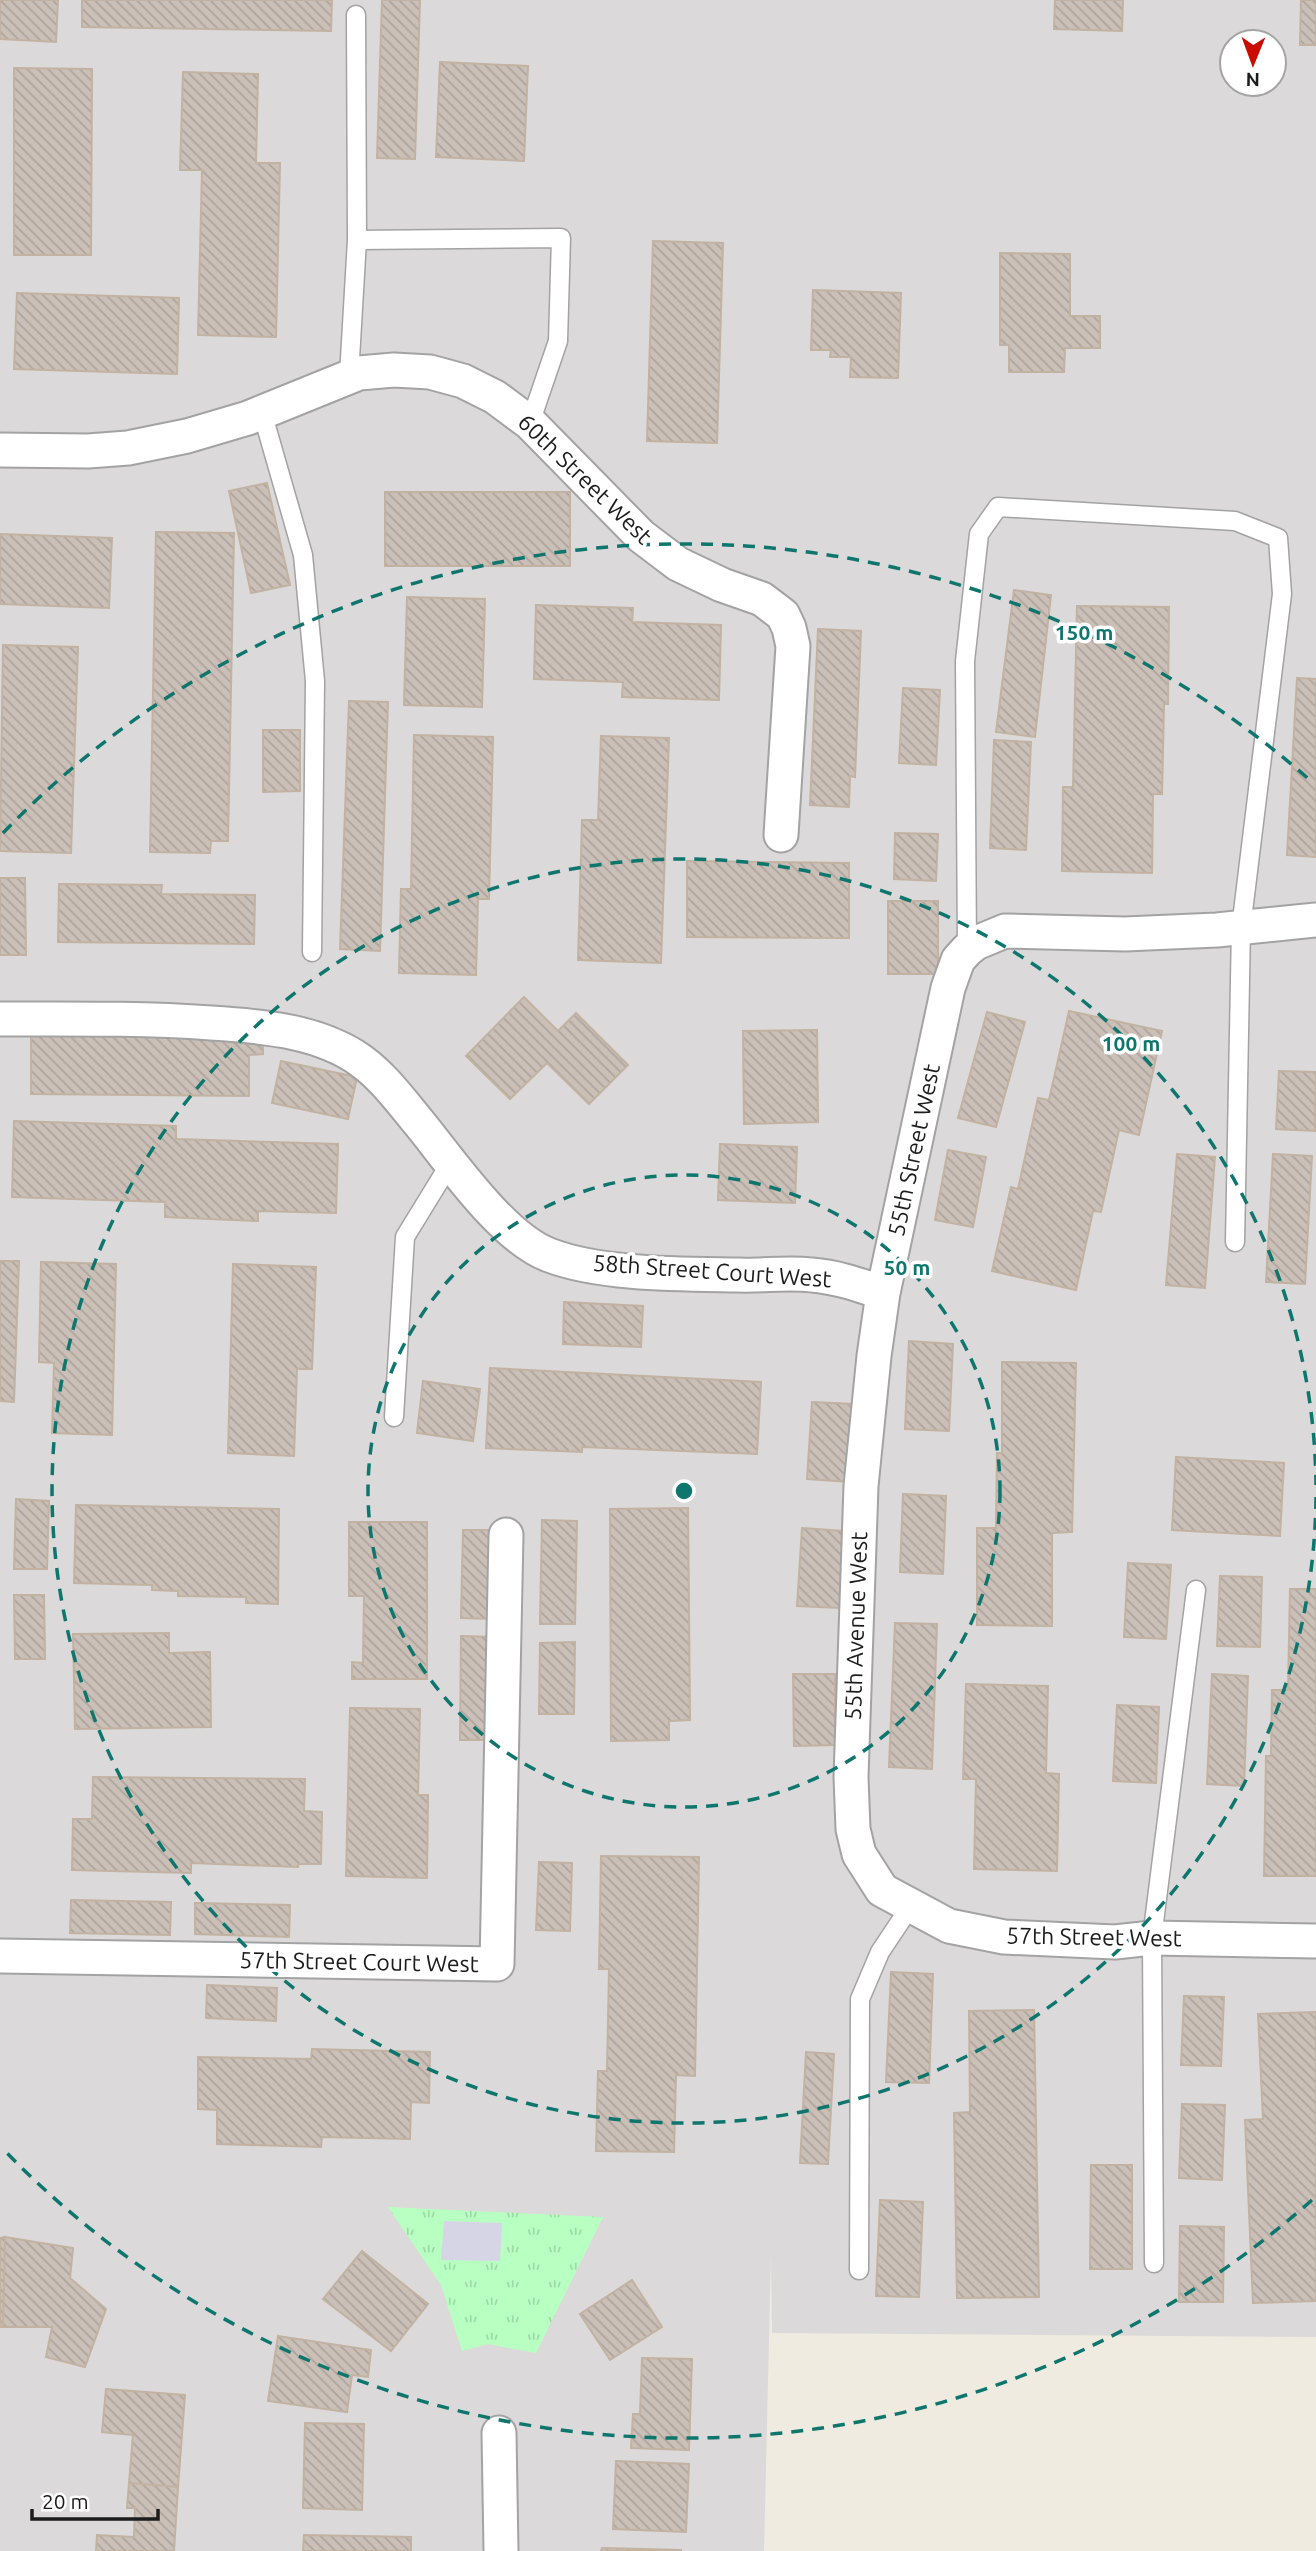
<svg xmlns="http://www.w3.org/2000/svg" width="1316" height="2551" viewBox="0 0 1316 2551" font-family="Ubuntu,sans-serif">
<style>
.residential{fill:#dbd9d9;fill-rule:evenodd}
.park{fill:url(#park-tufts)}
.plaza{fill:#d6d5e5}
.building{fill:url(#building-back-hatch);stroke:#c2b2a2;stroke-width:2}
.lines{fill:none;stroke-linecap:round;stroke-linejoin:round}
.lane-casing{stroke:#a3a3a3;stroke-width:21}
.street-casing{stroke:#a3a3a3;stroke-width:37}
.lane{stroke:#fff;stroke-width:18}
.street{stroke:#fff;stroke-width:33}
.ring{fill:none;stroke:#0f766e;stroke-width:3.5;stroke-dasharray:12 9}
.labels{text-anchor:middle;stroke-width:7;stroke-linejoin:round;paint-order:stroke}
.street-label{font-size:23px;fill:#1c1c1c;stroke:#fff}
.centre{fill:#0f766e;stroke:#fff;stroke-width:3.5}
.ring-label{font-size:21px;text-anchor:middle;font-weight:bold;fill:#0f766e;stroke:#fff;stroke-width:7;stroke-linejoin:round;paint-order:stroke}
</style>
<defs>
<pattern id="park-tufts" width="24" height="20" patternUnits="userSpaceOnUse" patternTransform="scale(1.75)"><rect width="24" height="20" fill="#b8ffc2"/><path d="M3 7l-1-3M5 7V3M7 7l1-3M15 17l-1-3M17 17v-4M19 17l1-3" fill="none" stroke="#9edaa6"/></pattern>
<pattern id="building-back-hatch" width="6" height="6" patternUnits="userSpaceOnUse" patternTransform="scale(1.75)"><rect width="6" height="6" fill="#cbc0b7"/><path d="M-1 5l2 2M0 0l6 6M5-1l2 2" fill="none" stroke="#aea49d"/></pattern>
</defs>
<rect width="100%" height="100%" fill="#efebe1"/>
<!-- residential -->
<path class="residential" d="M 0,0 L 1316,0 L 1316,2337 L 772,2333 L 771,2255 L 764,2551 L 0,2551 ZM 1232,42 L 1274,42 L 1274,84 L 1232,84 Z"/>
<!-- park -->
<path class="park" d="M 388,2207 L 603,2217 L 536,2353 L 488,2344 L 462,2351 L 441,2285 Z"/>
<!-- plaza -->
<path class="plaza" d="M 444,2221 L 502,2223 L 500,2261 L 441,2260 Z"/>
<!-- building -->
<path class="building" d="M 0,0 L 58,0 L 56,42 L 0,39 Z
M 82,0 L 332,0 L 331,31 L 82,27 Z
M 382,0 L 420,0 L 415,159 L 377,158 Z
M 1055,0 L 1123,0 L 1122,31 L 1054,29 Z
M 1301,0 L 1316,0 L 1316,45 L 1300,45 Z
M 440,62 L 528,66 L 524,161 L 436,157 Z
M 14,68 L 92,69 L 91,255 L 14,255 Z
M 183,72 L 258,74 L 256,163 L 280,163 L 276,337 L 198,335 L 202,170 L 180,170 Z
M 653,241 L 723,243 L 717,443 L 647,441 Z
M 1000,253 L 1070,254 L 1070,316 L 1100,316 L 1100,348 L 1065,348 L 1064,372 L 1009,372 L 1009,345 L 1000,345 Z
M 813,290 L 901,293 L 898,378 L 850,377 L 851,357 L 830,357 L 831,350 L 811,350 Z
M 17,293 L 179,298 L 177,374 L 14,369 Z
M 267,483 L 290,585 L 251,593 L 229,491 Z
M 385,492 L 570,492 L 570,566 L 385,566 Z
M 156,532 L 234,533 L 228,841 L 211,841 L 210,853 L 150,852 Z
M 0,534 L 112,538 L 109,608 L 0,604 Z
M 1014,590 L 1051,595 L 1035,737 L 996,732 Z
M 407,597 L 485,599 L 482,707 L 404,705 Z
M 536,605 L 633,608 L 632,622 L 721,625 L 719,700 L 622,697 L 623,682 L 534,679 Z
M 1077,606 L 1169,607 L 1168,704 L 1164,704 L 1162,794 L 1153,794 L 1152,873 L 1062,871 L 1063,787 L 1073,787 Z
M 818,629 L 861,631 L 855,777 L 850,776 L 849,807 L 810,805 Z
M 3,645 L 78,647 L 71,853 L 0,851 Z
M 1297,678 L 1316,679 L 1316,857 L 1287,855 Z
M 903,688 L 940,690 L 936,765 L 899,763 Z
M 349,701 L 388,702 L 380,951 L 340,949 Z
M 263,730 L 300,730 L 300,791 L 263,792 Z
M 414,735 L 493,737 L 489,899 L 478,899 L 476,975 L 399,973 L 401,889 L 411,889 Z
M 601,736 L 669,738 L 661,963 L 578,960 L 582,820 L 598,820 Z
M 994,740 L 1031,742 L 1026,850 L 990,848 Z
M 895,833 L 938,834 L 936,881 L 894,879 Z
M 687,861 L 849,863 L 849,938 L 687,937 Z
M 0,878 L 25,878 L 26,955 L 0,955 Z
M 59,884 L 162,885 L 161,894 L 255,895 L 254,944 L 58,942 Z
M 888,901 L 938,901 L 938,974 L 888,974 Z
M 524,997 L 558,1031 L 576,1013 L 628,1065 L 589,1104 L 547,1063 L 510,1099 L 466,1056 Z
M 1069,1011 L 1162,1031 L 1139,1135 L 1119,1130 L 1101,1212 L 1093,1211 L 1076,1290 L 992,1271 L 1011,1187 L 1018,1189 L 1038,1098 L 1049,1100 Z
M 987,1012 L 1025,1022 L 996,1127 L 958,1118 Z
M 817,1030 L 818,1122 L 744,1124 L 743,1031 Z
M 31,1032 L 263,1032 L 263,1054 L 249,1055 L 249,1096 L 31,1094 Z
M 281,1061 L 357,1077 L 348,1119 L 272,1103 Z
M 1279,1071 L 1316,1072 L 1315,1131 L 1276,1129 Z
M 14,1121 L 176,1126 L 176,1139 L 338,1144 L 336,1213 L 258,1211 L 258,1221 L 165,1217 L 165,1202 L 12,1197 Z
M 720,1144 L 797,1147 L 795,1203 L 718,1200 Z
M 948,1150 L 986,1157 L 973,1227 L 935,1220 Z
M 1177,1154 L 1215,1157 L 1205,1288 L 1166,1285 Z
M 1273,1154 L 1312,1156 L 1305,1284 L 1266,1282 Z
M 0,1261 L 19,1261 L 14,1402 L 0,1401 Z
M 41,1262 L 116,1264 L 112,1435 L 52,1433 L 54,1363 L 39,1362 Z
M 233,1264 L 316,1267 L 312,1369 L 297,1369 L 294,1456 L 228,1453 Z
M 564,1302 L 643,1306 L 641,1347 L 563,1344 Z
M 909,1341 L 953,1344 L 949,1431 L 905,1429 Z
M 1002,1362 L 1076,1363 L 1072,1532 L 1052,1533 L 1052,1626 L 977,1625 L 977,1528 L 996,1528 L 997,1453 L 1002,1453 Z
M 490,1368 L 761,1382 L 757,1454 L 582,1447 L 582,1452 L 486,1448 Z
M 423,1381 L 480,1389 L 473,1441 L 417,1433 Z
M 812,1402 L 854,1404 L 849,1482 L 807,1479 Z
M 1176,1457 L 1284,1463 L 1280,1536 L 1172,1530 Z
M 903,1494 L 946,1496 L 943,1574 L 900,1572 Z
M 16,1499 L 49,1501 L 47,1569 L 14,1569 Z
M 76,1505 L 279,1509 L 278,1604 L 246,1603 L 246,1597 L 178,1596 L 178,1591 L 152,1590 L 152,1585 L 74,1583 Z
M 688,1508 L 690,1720 L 669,1721 L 669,1740 L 611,1741 L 610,1509 Z
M 542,1520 L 577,1521 L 575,1624 L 540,1624 Z
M 349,1522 L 427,1522 L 427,1679 L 352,1679 L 352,1662 L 363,1663 L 364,1596 L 349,1596 Z
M 802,1528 L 844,1531 L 840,1608 L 797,1606 Z
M 463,1530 L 498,1530 L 495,1619 L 461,1618 Z
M 1128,1563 L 1171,1565 L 1166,1639 L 1124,1637 Z
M 1220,1576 L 1262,1577 L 1260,1647 L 1217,1646 Z
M 1290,1589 L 1316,1589 L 1316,1876 L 1264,1876 L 1266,1756 L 1271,1756 L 1272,1690 L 1288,1690 Z
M 14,1595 L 44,1595 L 45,1659 L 15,1659 Z
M 895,1623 L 937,1624 L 932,1769 L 889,1767 Z
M 169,1633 L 169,1653 L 210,1652 L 211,1727 L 75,1729 L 73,1634 Z
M 461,1636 L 494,1637 L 493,1740 L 460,1740 Z
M 575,1642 L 574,1714 L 539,1714 L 540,1643 Z
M 793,1674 L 835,1674 L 835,1745 L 794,1746 Z
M 1212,1674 L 1248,1676 L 1244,1786 L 1207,1784 Z
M 966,1684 L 1048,1686 L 1046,1773 L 1059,1774 L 1057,1871 L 974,1869 L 976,1779 L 963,1779 Z
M 1117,1705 L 1159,1707 L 1156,1783 L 1113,1781 Z
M 350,1708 L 420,1709 L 418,1795 L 428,1795 L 427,1878 L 346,1876 Z
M 93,1777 L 305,1779 L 304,1811 L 322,1812 L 321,1864 L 298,1864 L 298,1867 L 191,1863 L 191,1873 L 72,1870 L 73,1819 L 92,1819 Z
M 601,1856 L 699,1857 L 695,2076 L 676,2075 L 674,2152 L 596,2151 L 598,2071 L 607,2071 L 609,1969 L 599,1969 Z
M 539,1862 L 572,1863 L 570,1931 L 536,1930 Z
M 71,1900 L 171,1902 L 170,1935 L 70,1933 Z
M 195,1903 L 290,1905 L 289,1937 L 195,1934 Z
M 891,1972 L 933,1974 L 929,2083 L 886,2082 Z
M 207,1985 L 277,1988 L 276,2021 L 206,2018 Z
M 1184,1996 L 1224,1997 L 1221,2066 L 1181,2065 Z
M 1034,2010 L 1039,2297 L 957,2298 L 954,2113 L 970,2112 L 969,2011 Z
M 1316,2012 L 1316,2301 L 1253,2303 L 1245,2120 L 1263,2119 L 1258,2014 Z
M 312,2049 L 430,2052 L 429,2103 L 411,2102 L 410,2139 L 322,2137 L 321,2147 L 217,2144 L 217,2110 L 198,2109 L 198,2057 L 311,2059 Z
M 806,2052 L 834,2054 L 828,2164 L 800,2163 Z
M 1182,2104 L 1225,2105 L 1222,2180 L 1179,2178 Z
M 1091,2165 L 1132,2165 L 1132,2269 L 1090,2269 Z
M 880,2200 L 923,2202 L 919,2297 L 876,2296 Z
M 1180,2226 L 1224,2227 L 1223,2302 L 1179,2302 Z
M 5,2237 L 73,2248 L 70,2278 L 106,2309 L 85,2367 L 46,2357 L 52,2327 L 3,2327 Z
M 5,2237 L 3,2327 L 0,2327 L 0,2238 Z
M 362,2251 L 428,2304 L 391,2351 L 323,2299 Z
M 632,2280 L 662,2327 L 610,2360 L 580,2314 Z
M 278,2336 L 371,2350 L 368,2377 L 352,2375 L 347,2412 L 268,2401 Z
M 642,2358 L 692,2359 L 689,2450 L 631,2448 L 633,2414 L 640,2414 Z
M 106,2389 L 185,2395 L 178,2487 L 129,2483 L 133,2435 L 102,2432 Z
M 305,2423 L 364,2424 L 362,2510 L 303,2508 Z
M 616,2461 L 689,2464 L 686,2532 L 613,2529 Z
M 129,2483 L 178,2487 L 174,2551 L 96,2551 L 97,2535 L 134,2537 L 135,2508 L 127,2508 Z
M 304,2535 L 411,2537 L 411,2551 L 303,2551 Z
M 602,2548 L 681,2550 L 681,2551 L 601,2551 Z"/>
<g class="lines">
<!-- lane casing -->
<g class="lane-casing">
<path id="lane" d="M 356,15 L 357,240
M 349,376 L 357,240 L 561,238 L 558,341 L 530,423
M 262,412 L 303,555 L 315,681 L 312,952
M 967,950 L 965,661 L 979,534 L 998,507 L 1235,521 L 1278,538 L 1282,594 L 1241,928 L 1235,1242
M 394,1417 L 405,1237 L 451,1162
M 1154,2263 L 1152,1938 L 1196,1590
M 859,2270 L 860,1999 L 880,1952 L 910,1907"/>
</g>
<!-- street casing -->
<g class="street-casing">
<path id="street" d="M 0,450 L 88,451 L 128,448 L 187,436 L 248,418 L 359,373 L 394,370 L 430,372 L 463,381 L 495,397 L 530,423 L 641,536 L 678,564 L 722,585 L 762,599 L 783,615 L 789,628 L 793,646 L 781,835
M 1316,920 L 1217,930 L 1125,934 L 1005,931 L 976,943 L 967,950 L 958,960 L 948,988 L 883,1293 L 874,1356 L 861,1486 L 851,1777 L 853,1829 L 859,1854 L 882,1890 L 949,1926 L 1004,1937 L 1115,1942 L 1152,1938 L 1316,1941
M 0,1019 C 71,1019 141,1018 211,1023 C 259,1026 312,1030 354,1056 C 381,1073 400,1100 420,1124 C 451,1162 503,1238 549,1255 C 601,1275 681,1274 738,1275 C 762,1276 787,1272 812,1275 C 837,1277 859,1285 883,1293
M 0,1956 L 497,1964 L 506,1535
M 499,2433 L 501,2551"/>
</g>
<!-- lane -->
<use href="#lane" class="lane"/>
<!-- street -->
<use href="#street" class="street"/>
</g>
<!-- distance rings -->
<g class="ring">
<circle cx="684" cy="1491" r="316"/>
<path d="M1316 1497A632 632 0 1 1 1316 1485"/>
<path d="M1312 2200A947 947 0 0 1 3 2149M3 833A947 947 0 0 1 1312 782"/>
</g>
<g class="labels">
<!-- street labels -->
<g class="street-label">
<text transform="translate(585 479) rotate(44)" y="8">60th Street West</text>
<text transform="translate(914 1150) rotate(-78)" y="8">55th Street West</text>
<text transform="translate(712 1271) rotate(4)" y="8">58th Street Court West</text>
<text transform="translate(856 1626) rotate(-88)" y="8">55th Avenue West</text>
<text transform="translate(1094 1937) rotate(1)" y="8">57th Street West</text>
<text transform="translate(359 1962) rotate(1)" y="8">57th Street Court West</text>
</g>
</g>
<circle cx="684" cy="1491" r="10" class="centre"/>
<g class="ring-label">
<text x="1084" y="640">150 m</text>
<text x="1131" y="1051">100 m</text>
<text x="907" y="1275">50 m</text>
</g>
<!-- north arrow -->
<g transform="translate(1253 63) rotate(181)"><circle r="33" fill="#ffffff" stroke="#a4a4a4" stroke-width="2"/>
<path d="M0-5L12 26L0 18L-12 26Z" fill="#c90b00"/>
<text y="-10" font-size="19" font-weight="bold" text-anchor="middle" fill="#1c1c1c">N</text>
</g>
<!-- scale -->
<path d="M32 2509v10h126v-10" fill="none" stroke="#1c1c1c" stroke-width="3.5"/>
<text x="42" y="2509" font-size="21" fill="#1c1c1c" stroke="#ffffff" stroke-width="5" paint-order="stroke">20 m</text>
</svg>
